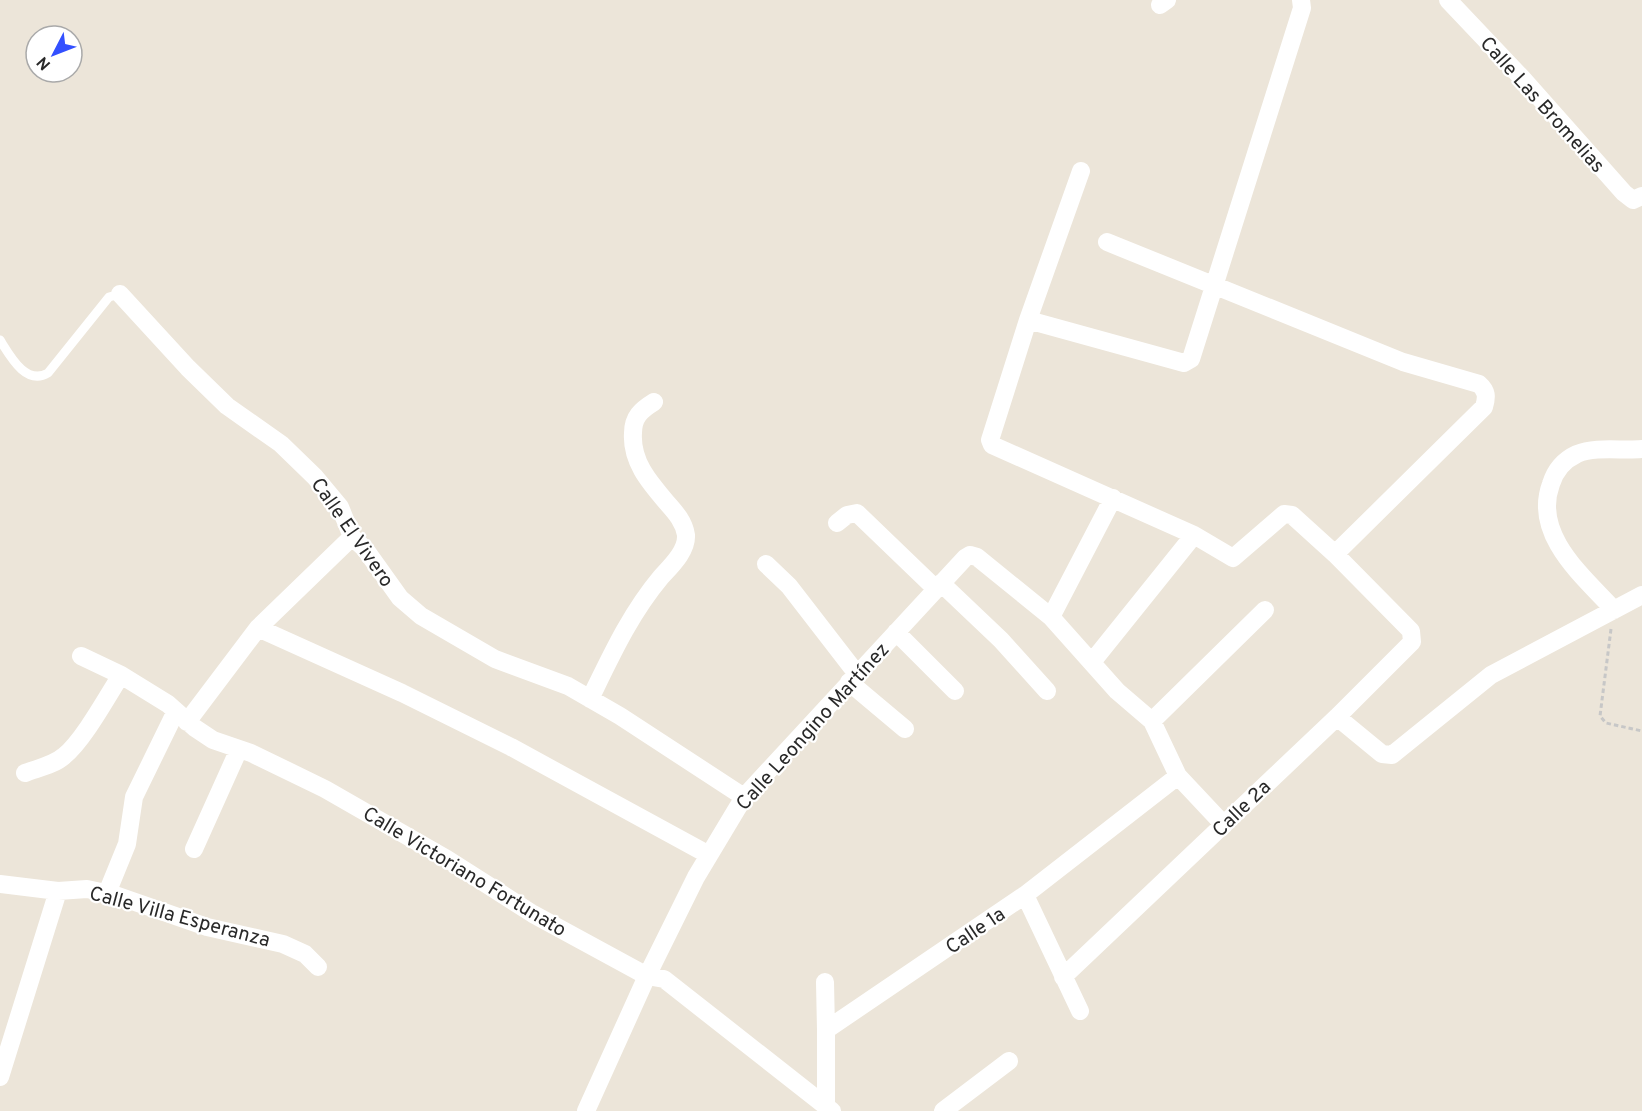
<svg xmlns="http://www.w3.org/2000/svg" width="1642" height="1111" viewBox="0 0 1642 1111" font-family="Overpass,sans-serif">
<style>
.lines{fill:none;stroke-linecap:round;stroke-linejoin:round}
.path{stroke:#c7c7c7;stroke-width:3;stroke-dasharray:4.5 3;stroke-linecap:butt}
.lane{stroke:#fff;stroke-width:9}
.street{stroke:#fff;stroke-width:18}
.labels{text-anchor:middle;stroke-width:4.5;stroke-linejoin:round;paint-order:stroke}
.street-label{font-size:20px;fill:#292929;stroke:#fff}
</style>
<rect width="100%" height="100%" fill="#ece5d9"/>
<g class="lines">
<!-- path -->
<path class="path" d="M 1611,629 L 1600,716 L 1606,723 L 1642,731"/>
<!-- lane -->
<path class="lane" d="M 0,340 C 10,356 26,386 48,373 L 109,297 L 120,294"/>
<!-- street -->
<path class="street" d="M 1448,0 L 1522,78 L 1624,193 L 1633,200 L 1642,196
M 1160,5 L 1167,0
M 1107,242 L 1403,362 L 1479,384 C 1487,391 1487,397 1484,407 L 1335,554
M 120,294 L 188,368 L 227,406 L 281,444 L 315,477 L 340,507 L 352,537 L 365,549 L 400,598 L 421,616 L 495,659 L 568,686 L 620,716 L 744,797
M 1028,320 L 1184,363 L 1191,359 L 1302,8 L 1301,0
M 837,523 L 847,515 L 857,513 L 936,589
M 766,564 L 789,586 L 857,674
M 941,583 L 1001,640 L 1047,691
M 1614,610 C 1584,577 1532,535 1551,484 C 1555,471 1564,460 1577,454 C 1596,446 1622,451 1642,449
M 1051,617 L 1113,498
M 258,628 L 402,693 L 511,747 L 709,855
M 896,632 L 955,691
M 81,656 L 121,675 L 168,704 L 195,728 L 213,740 L 251,753 L 325,789 L 447,859 L 533,914 L 647,976 L 664,979 L 832,1111
M 1092,662 L 1194,535
M 849,682 L 905,729
M 590,699 C 611,656 630,614 661,577 C 671,566 687,551 686,535 C 684,522 676,513 668,504 C 650,483 631,462 633,433 C 633,417 641,410 654,402
M 1337,717 L 1382,754 L 1392,755 L 1491,675 L 1642,595
M 1152,721 L 1265,610
M 187,722 L 258,628 L 352,537
M 25,773 C 38,768 54,765 64,756 C 83,741 107,697 121,675
M 194,849 L 239,749
M 0,884 L 58,891 L 87,889 L 115,895 L 207,927 L 283,944 L 305,954 L 318,967
M 107,893 L 127,844 L 134,797 L 176,711
M 1025,895 L 1080,1011
M 1063,977 L 1337,717 L 1412,642 L 1411,631 L 1335,554 L 1292,515 L 1284,514 L 1233,558 L 1194,535 L 992,445 L 990,440 L 1028,320 L 1081,171
M 825,982 L 826,1030
M 0,1077 L 58,891
M 826,1106 L 826,1030 L 1025,895 L 1178,776
M 586,1111 L 647,976 L 696,877 L 744,797 L 965,558 L 970,555 L 977,557 L 1051,617 L 1117,691 L 1152,721 L 1178,776 L 1224,825
M 943,1111 L 1009,1061"/>
</g>
<g class="labels">
<!-- street labels -->
<g class="street-label">
<text transform="translate(1543 104) rotate(48)" y="7">Calle Las Bromelias</text>
<text transform="translate(353 532) rotate(55)" y="7">Calle El Vivero</text>
<text transform="translate(812 726) rotate(-48)" y="7">Calle Leongino Martínez</text>
<text transform="translate(1241 808) rotate(-44)" y="7">Calle 2a</text>
<text transform="translate(465 871) rotate(31)" y="7">Calle Victoriano Fortunato</text>
<text transform="translate(180 916) rotate(15)" y="7">Calle Villa Esperanza</text>
<text transform="translate(975 930) rotate(-34)" y="7">Calle 1a</text>
</g>
</g>
<!-- north arrow -->
<g transform="translate(54 54) rotate(228)"><circle r="28" fill="#ffffff" stroke="#a9a9a9" stroke-width="1.5"/>
<path d="M0-4.5L10 22L0 15L-10 22Z" fill="#3350ff"/>
<text y="-9" font-size="16" font-weight="bold" text-anchor="middle" fill="#292929">N</text>
</g>
</svg>
